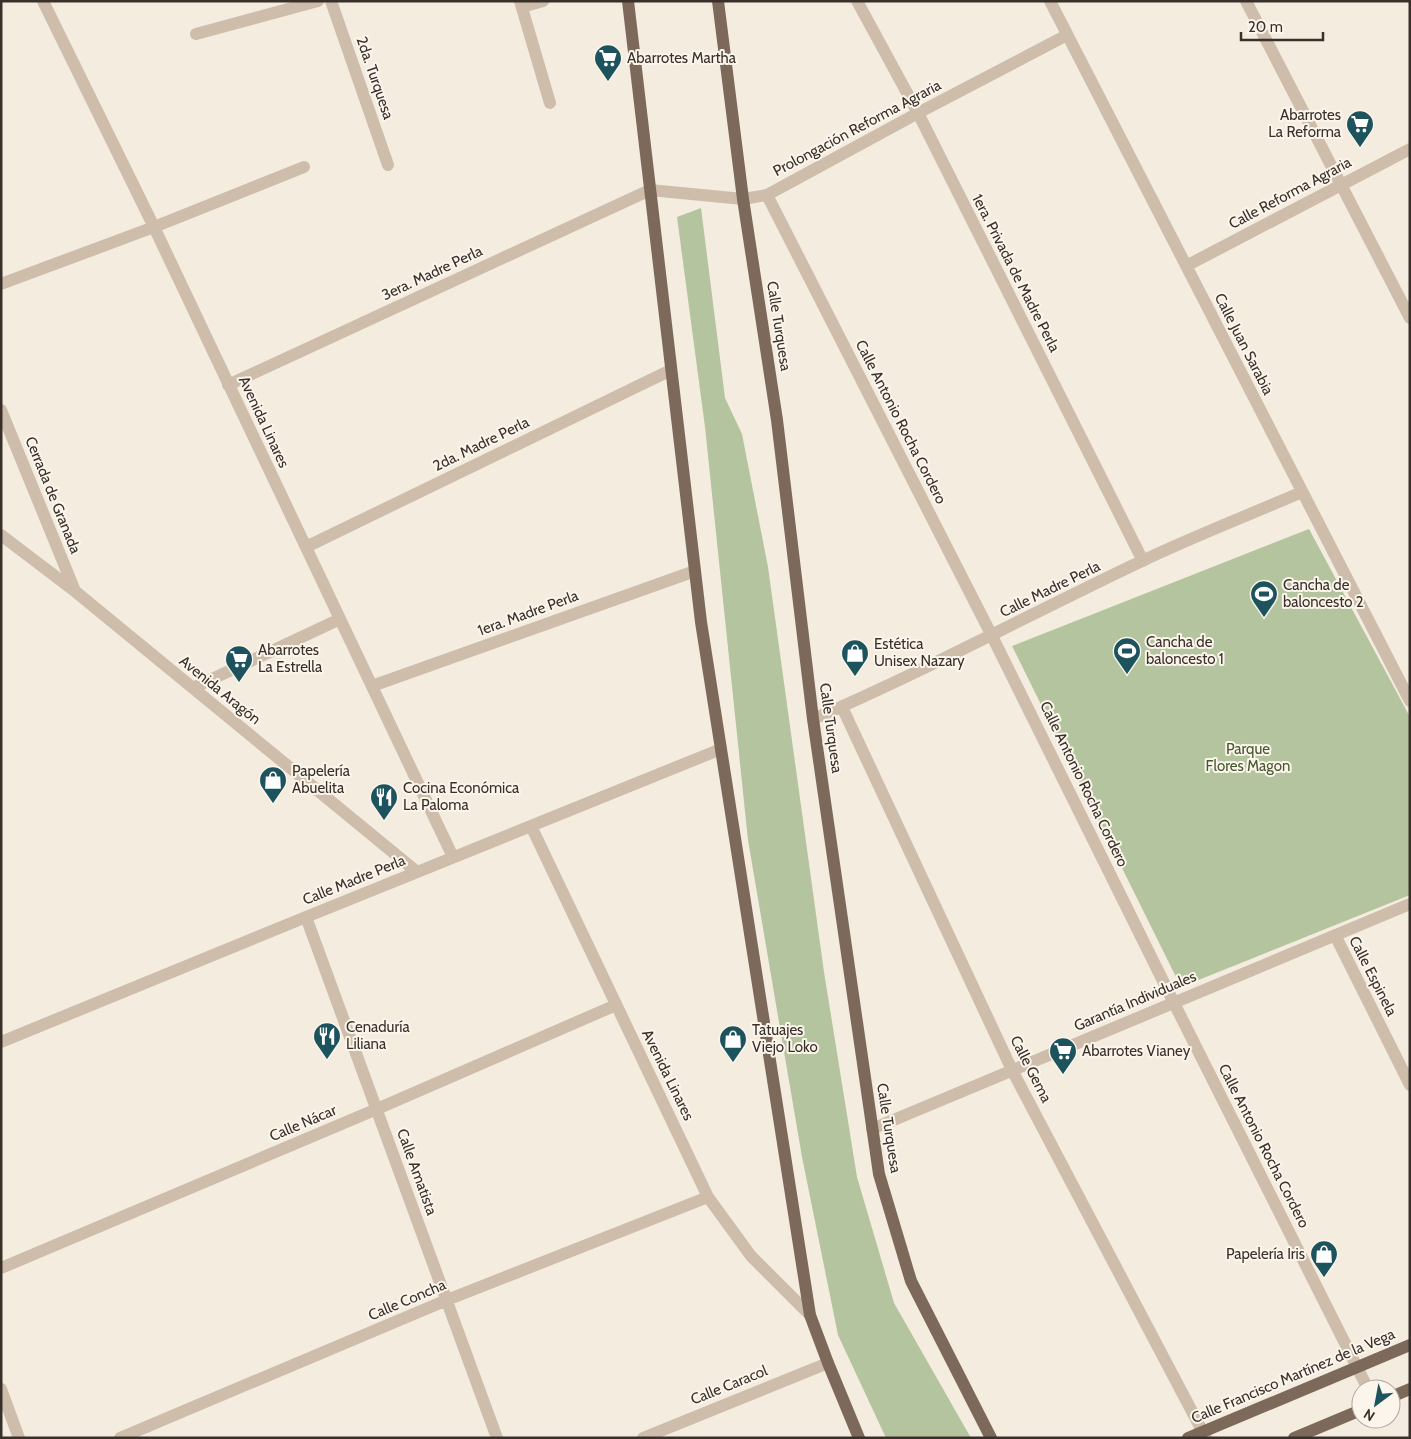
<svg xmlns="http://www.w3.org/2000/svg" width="1411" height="1439" viewBox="0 0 1411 1439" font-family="Cabin,sans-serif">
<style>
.green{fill:#b3c49e}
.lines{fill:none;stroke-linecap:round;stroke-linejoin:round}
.minor{stroke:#cdbdaa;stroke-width:12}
.major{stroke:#7c695a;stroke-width:12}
.labels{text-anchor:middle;stroke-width:4;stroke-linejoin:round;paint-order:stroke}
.poi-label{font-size:15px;fill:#3a302a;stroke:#fbf5ec;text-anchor:start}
.street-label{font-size:15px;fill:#3a302a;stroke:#fbf5ec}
.park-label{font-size:15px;fill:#45592c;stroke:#fbf5ec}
</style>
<rect width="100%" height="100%" fill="#f4ecdf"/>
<!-- green -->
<path class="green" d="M 701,208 L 725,398 L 742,434 L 768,567 L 824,972 L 857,1177 L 894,1303 L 971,1438 L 886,1438 L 838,1335 L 802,1157 L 748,840 L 705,427 L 677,217 Z
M 1309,529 L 1410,717 L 1410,895 L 1181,987 L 1012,646 Z"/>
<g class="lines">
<!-- minor -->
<path class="minor" d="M 43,1 L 154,227 L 453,857
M 331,1 L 388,165
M 520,1 L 550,103
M 857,1 L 918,113 L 1143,561
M 1050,1 L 1410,701
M 1246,1 L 1410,318
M 522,7 L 543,1
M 196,34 L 318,1
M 767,195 L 992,636 L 1174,1003 L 1368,1389
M 1186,266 L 1410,149
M 1,284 L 154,227 L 304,167
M 228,385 L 650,190 L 743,199 L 767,195 L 918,113 L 1067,35
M 1,410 L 75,591
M 1,535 L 76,592 L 417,872
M 306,547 L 671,370
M 372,686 L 695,571
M 193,688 L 340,619
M 842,707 L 1012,1070 L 1206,1438
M 813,719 C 925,671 1032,613 1142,561 C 1194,536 1249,515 1302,492
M 531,826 L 708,1197 L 751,1256 L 810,1315
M 306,917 L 497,1438
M 1335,935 L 1410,1085
M 1,1042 L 306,917 L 721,749
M 872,1129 L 1410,904
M 1,1268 L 377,1109 L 616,1005
M 1,1389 L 19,1438
M 120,1438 L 447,1300 L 708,1197
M 643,1438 L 828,1363"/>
<!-- major -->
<path class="major" d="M 628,1 L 701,622 L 810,1315 L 828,1363 L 859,1438
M 718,1 L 743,199 L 777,420 L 813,719 L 879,1174 L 911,1281 L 991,1438
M 1391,1397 L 1410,1389
M 1188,1438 L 1410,1345
M 1294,1438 L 1361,1410"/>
</g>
<!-- icons -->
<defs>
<g id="supermarket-pin" transform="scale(1.4375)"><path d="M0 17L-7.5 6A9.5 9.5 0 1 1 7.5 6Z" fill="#1d535d" stroke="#fbf5ec"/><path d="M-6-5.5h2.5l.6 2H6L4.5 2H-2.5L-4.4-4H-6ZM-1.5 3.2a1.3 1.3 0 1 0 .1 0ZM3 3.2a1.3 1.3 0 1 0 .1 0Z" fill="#fff"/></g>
<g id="stadium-pin" transform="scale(1.4375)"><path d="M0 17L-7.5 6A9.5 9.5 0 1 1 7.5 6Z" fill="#1d535d" stroke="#fbf5ec"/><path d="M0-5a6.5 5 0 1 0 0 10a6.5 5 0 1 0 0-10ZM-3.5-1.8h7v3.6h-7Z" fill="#fff"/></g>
<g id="shop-pin" transform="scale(1.4375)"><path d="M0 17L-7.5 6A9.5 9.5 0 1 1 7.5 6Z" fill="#1d535d" stroke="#fbf5ec"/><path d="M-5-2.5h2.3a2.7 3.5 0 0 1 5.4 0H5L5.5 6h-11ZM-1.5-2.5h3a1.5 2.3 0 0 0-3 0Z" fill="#fff"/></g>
<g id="restaurant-pin" transform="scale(1.4375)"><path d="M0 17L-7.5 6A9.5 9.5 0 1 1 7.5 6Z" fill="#1d535d" stroke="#fbf5ec"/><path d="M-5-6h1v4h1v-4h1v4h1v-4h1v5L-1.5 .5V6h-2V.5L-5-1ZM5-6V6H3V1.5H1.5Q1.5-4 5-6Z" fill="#fff"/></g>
</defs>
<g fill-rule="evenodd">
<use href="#supermarket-pin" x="608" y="58"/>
<use href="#supermarket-pin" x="1360" y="124"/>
<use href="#stadium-pin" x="1264" y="594"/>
<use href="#stadium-pin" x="1127" y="651"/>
<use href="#shop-pin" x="855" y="653"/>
<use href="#supermarket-pin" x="239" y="659"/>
<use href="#shop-pin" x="273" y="780"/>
<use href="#restaurant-pin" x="384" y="797"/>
<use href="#restaurant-pin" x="327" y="1036"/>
<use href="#shop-pin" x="733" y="1039"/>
<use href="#supermarket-pin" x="1063" y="1051"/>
<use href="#shop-pin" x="1324" y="1254"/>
</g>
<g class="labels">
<!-- poi labels -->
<g class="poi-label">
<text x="627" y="63">Abarrotes Martha</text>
<text x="1341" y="120" text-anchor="end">Abarrotes<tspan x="1341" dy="17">La Reforma</tspan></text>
<text x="1283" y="590">Cancha de<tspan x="1283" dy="17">baloncesto 2</tspan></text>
<text x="1146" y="647">Cancha de<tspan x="1146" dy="17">baloncesto 1</tspan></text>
<text x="874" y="649">Estética<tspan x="874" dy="17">Unisex Nazary</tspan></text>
<text x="258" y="655">Abarrotes<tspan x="258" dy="17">La Estrella</tspan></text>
<text x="292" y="776">Papelería<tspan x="292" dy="17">Abuelita</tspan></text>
<text x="403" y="793">Cocina Económica<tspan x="403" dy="17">La Paloma</tspan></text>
<text x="346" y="1032">Cenaduría<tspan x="346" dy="17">Liliana</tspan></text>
<text x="752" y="1035">Tatuajes<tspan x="752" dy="17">Viejo Loko</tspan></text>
<text x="1082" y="1056">Abarrotes Vianey</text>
<text x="1305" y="1259" text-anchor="end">Papelería Iris</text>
</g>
<!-- street labels -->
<g class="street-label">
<text transform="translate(375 78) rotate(71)" y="5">2da. Turquesa</text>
<text transform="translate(857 128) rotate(-28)" y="5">Prolongación Reforma Agraria</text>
<text transform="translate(1290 193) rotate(-28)" y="5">Calle Reforma Agraria</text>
<text transform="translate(432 273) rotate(-25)" y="5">3era. Madre Perla</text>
<text transform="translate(1016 273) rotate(63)" y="5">1era. Privada de Madre Perla</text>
<text transform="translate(779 326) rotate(81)" y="5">Calle Turquesa</text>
<text transform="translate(1244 344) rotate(63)" y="5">Calle Juan Sarabia</text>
<text transform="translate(264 422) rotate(65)" y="5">Avenida Linares</text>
<text transform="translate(901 422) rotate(63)" y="5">Calle Antonio Rocha Cordero</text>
<text transform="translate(481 444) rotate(-26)" y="5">2da. Madre Perla</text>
<text transform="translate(53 495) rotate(68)" y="5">Cerrada de Granada</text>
<text transform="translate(1050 589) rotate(-26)" y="5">Calle Madre Perla</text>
<text transform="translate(528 613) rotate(-20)" y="5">1era. Madre Perla</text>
<text transform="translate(220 690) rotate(39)" y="5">Avenida Aragón</text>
<text transform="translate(831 728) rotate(82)" y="5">Calle Turquesa</text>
<text transform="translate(1084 784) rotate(64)" y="5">Calle Antonio Rocha Cordero</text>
<text transform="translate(354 880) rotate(-22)" y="5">Calle Madre Perla</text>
<text transform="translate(1373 976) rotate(63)" y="5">Calle Espinela</text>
<text transform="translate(1135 1001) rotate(-23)" y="5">Garantía Individuales</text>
<text transform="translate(1031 1069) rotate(63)" y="5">Calle Gema</text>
<text transform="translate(668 1075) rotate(64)" y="5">Avenida Linares</text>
<text transform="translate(303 1123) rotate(-23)" y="5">Calle Nácar</text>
<text transform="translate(889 1128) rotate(81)" y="5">Calle Turquesa</text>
<text transform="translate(1264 1146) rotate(63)" y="5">Calle Antonio Rocha Cordero</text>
<text transform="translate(417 1172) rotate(70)" y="5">Calle Amatista</text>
<text transform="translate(407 1300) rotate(-23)" y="5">Calle Concha</text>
<text transform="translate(1293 1376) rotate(-23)" y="5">Calle Francisco Martínez de la Vega</text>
<text transform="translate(729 1385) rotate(-22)" y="5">Calle Caracol</text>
</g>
<!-- park labels -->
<g class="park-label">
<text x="1248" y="754">Parque<tspan x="1248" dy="17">Flores Magon</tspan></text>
</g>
</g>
<!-- border -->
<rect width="1411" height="1439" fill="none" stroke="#3a302a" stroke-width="5"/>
<!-- north arrow -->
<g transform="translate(1376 1404) rotate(212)"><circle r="24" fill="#fbf5ec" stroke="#aea69e"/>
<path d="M0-4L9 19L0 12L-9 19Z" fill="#1d535d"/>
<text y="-8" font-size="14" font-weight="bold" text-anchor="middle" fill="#3a302a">N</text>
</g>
<!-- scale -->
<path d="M1241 32v8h82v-8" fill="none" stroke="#3a302a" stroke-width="2.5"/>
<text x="1248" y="32" font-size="15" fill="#3a302a" stroke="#fbf5ec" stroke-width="4" paint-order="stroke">20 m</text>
</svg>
